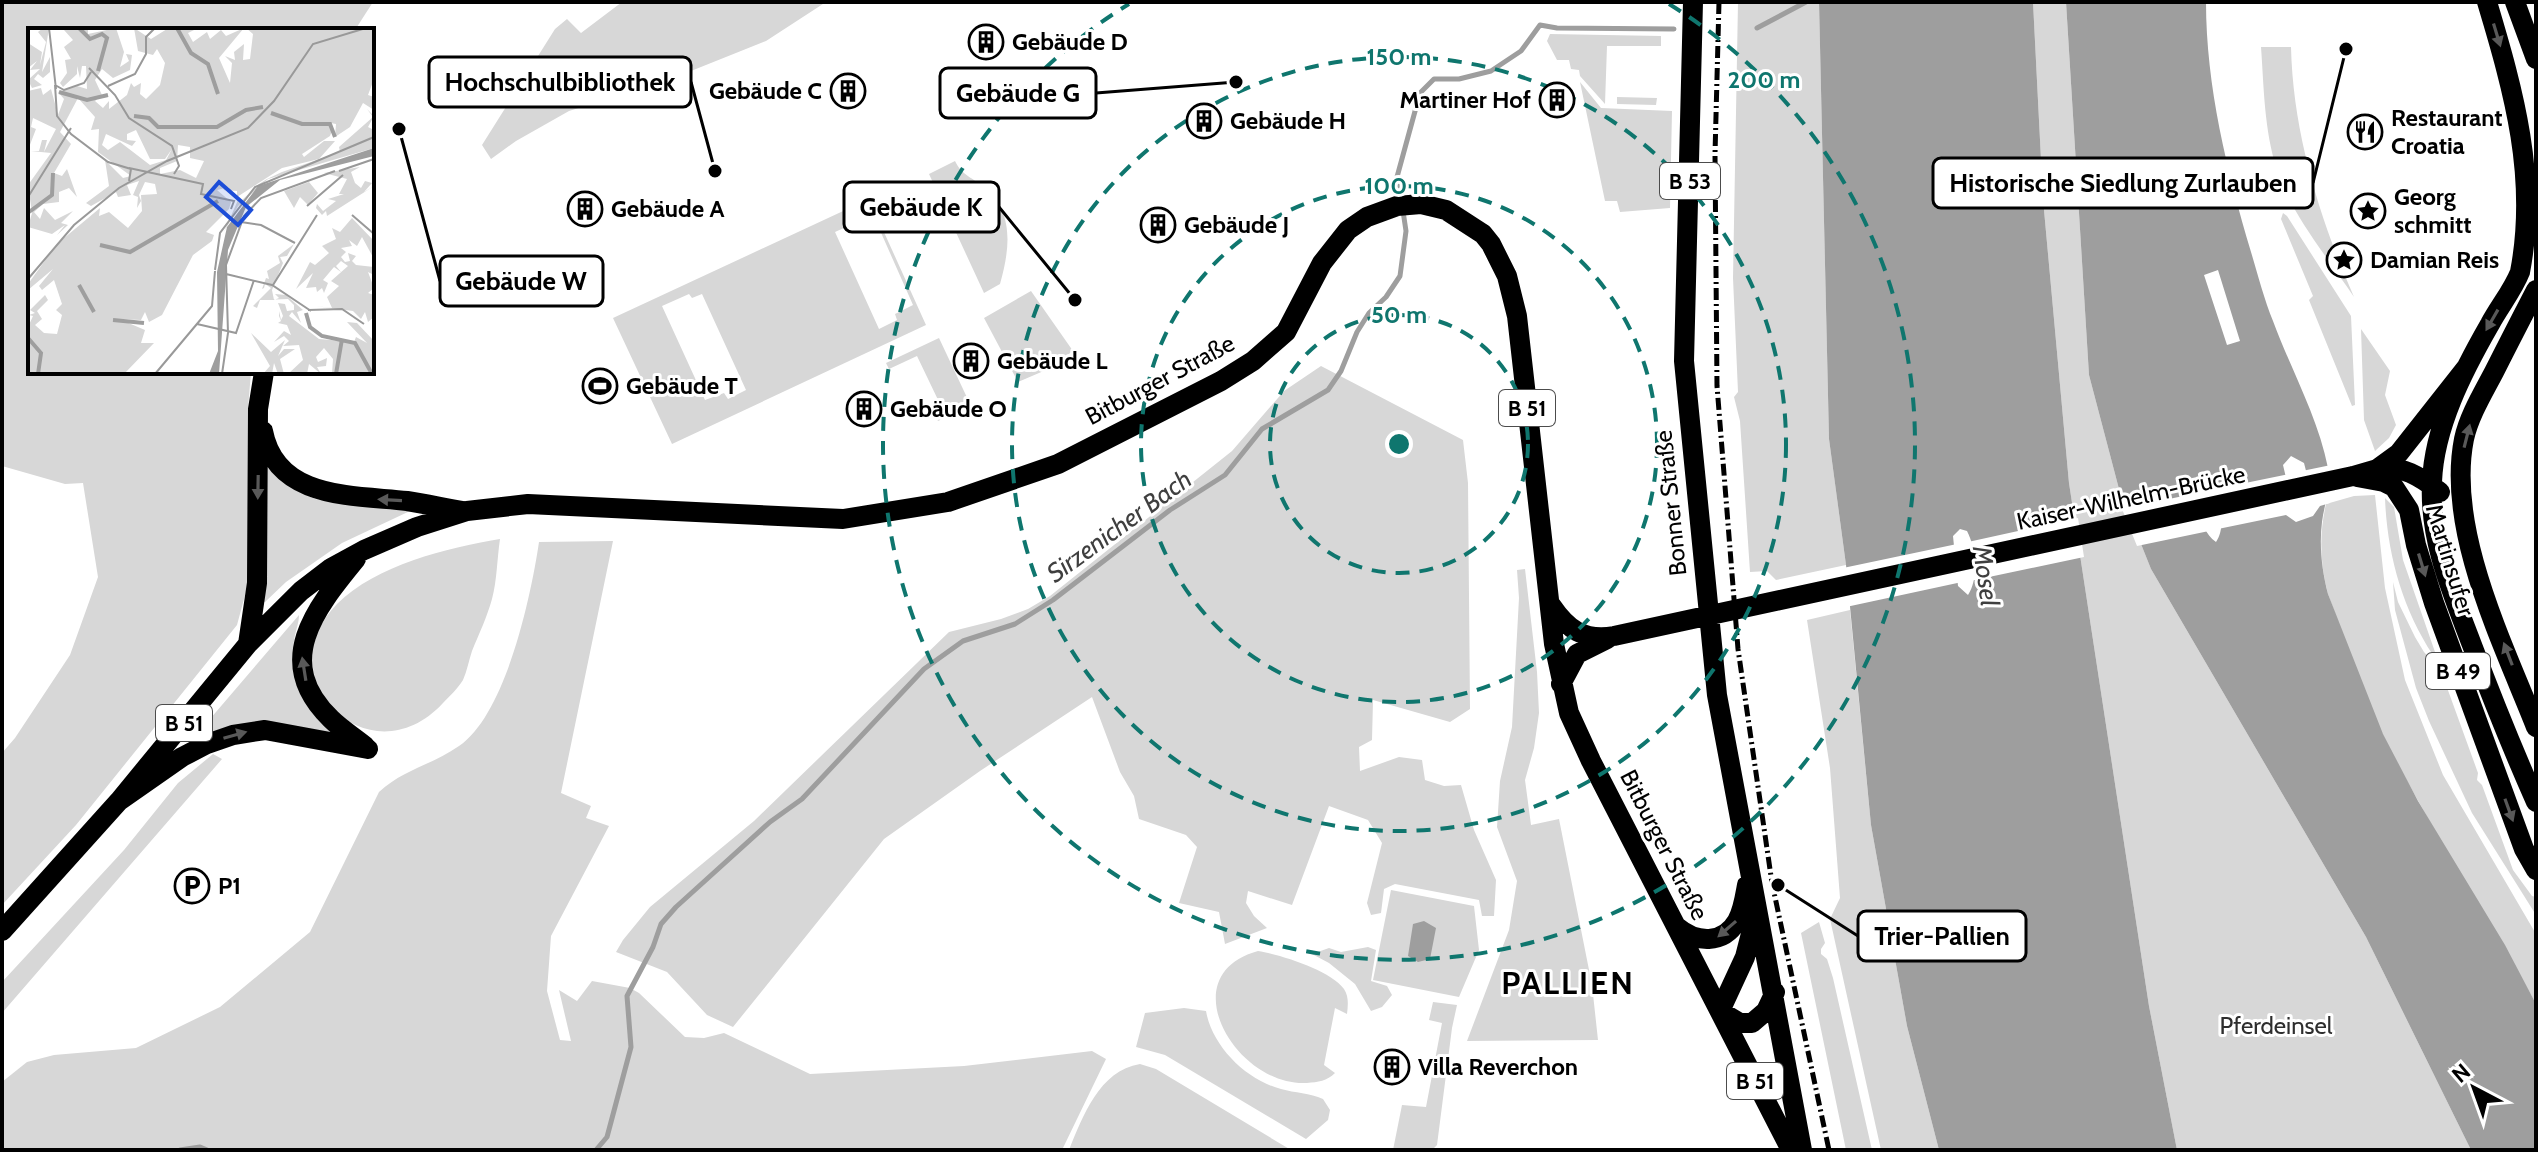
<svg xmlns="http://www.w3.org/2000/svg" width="2538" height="1152" viewBox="0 0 2538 1152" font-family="Cabin,sans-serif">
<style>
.green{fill:#d7d7d7;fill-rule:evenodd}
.water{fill:#9e9e9e;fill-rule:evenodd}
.pier{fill:#fff}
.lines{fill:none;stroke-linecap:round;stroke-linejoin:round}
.stream{stroke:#9e9e9e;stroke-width:5}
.major{stroke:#000;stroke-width:20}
.rail{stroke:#000;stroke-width:5;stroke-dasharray:12 4 2 4;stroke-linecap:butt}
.oneway{fill:#595959}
.ring{fill:none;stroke:#0f766e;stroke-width:4;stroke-dasharray:14 10}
.labels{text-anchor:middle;stroke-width:6;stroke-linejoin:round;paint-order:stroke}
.shield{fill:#fff;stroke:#4c4c4c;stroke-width:2}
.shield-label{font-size:22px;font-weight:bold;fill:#000}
.poi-label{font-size:24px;font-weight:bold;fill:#000;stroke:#fff;text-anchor:start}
.street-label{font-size:24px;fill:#000;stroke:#fff}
.park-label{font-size:24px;fill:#2e2e2e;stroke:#fff}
.water-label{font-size:26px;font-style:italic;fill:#3f3f3f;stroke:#fff}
.district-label{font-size:32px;font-weight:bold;letter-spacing:2px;fill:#000;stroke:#fff}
.inset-river{fill:none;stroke:#9e9e9e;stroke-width:4}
.inset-road{fill:none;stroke:#999;stroke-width:2}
.view{fill:#1d4ed8;fill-opacity:0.15;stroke:#1d4ed8;stroke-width:4}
.inset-edge{fill:none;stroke:#000;stroke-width:4}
.centre{fill:#0f766e;stroke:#fff;stroke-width:4}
.ring-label{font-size:24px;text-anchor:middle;font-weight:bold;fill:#0f766e;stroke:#fff;stroke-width:6;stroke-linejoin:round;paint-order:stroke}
.leader{fill:none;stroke:#000;stroke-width:3}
.callout-dot{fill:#000;stroke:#fff;stroke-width:3}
.callout{fill:#fff;stroke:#000;stroke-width:3}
.callout-label{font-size:26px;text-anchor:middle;font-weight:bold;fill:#000}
</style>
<rect width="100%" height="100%" fill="#fff"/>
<!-- green -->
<path class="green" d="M 2,2 L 373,2 L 355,30 L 30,30 L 30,372 L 251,372 L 248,409 L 248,584 L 237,625 L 76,825 L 2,905 L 2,753 L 15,738 L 70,655 L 98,577 L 83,483 L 65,484 L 2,466 Z
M 622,2 L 826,2 L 766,41 L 671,79 L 569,111 L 516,141 L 491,159 L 482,145 L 555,29 L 567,19 L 581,33 Z
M 1738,2 L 1819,2 L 1829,439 L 1846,565 L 1776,580 L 1767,571 L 1750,572 L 1740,421 L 1734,397 L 1738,392 L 1733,278 Z
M 2033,2 L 2066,2 L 2089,375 L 2119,489 L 2151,569 L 2366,937 L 2471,1150 L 2177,1150 L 2149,1006 L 2069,483 L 2043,199 Z
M 1550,34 L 1661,36 L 1661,46 L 1607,46 L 1605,104 L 1580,76 L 1579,70 L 1571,69 L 1569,60 L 1557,60 L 1547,41 Z
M 2261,47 L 2291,47 C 2293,134 2320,219 2354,297 C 2328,258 2291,214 2277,170 C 2264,130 2264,88 2261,47 Z
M 1580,82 L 1601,108 L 1672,111 L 1670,208 L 1620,212 L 1617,201 L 1605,201 Z
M 1617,97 L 1657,98 L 1656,105 L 1617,104 Z
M 955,161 C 962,175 970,176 982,186 C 1015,211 1010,248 1000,284 L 984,293 L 929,174 Z
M 869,199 L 926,325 L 672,444 L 613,318 ZM 871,210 L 913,305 L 895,314 L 897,320 L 879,329 L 835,232 L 846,227 L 845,222 ZM 689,294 L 692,298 L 702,294 L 746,390 L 728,399 L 724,393 L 705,400 L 662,306 Z
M 2283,213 L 2287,216 L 2351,316 L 2355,405 L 2352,406 L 2309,300 L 2313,296 L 2281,219 Z
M 1031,291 L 1073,351 L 1046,370 L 1018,382 L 984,318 Z
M 2361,329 L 2390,371 L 2385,395 L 2396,425 L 2389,438 L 2375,451 L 2364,420 Z
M 939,338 L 971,406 L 938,421 L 932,409 L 940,404 L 917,356 L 889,369 L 886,363 Z
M 1321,366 L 1463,440 L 1468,483 L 1470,709 L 1450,722 L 1373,700 L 1372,740 L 1359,747 L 1360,771 L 1399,757 L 1422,760 L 1425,780 L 1444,786 L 1461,785 L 1474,830 L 1496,880 L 1494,916 L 1482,916 L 1479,900 L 1395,884 L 1384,889 L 1381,913 L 1371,915 L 1367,903 L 1382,843 L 1368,820 L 1329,806 L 1292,905 L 1248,891 L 1246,903 L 1254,916 L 1267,928 L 1225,944 L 1219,912 L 1179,903 L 1197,847 L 1186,835 L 1139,819 L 1134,796 L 1120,772 L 1092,697 L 980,771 L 884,839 L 733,1027 L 707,1015 L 667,972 L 616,952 L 623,940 L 650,907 L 754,821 L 949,632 L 1001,619 L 1028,609 L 1050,596 L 1232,451 L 1284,391 Z
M 266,463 L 295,490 L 315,499 L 410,511 L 342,543 L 286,582 L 265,602 L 261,602 Z
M 2375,495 L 2385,588 L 2405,680 L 2443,775 L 2536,934 L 2536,1004 C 2488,914 2430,829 2384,737 C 2361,692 2346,642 2328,594 C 2320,564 2319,534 2326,504 L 2354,496 Z
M 2385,498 L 2394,507 L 2403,560 L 2435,652 L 2433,655 C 2402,608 2387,553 2385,498 Z
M 500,539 C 497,559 497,580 492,599 C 487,617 479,634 472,651 C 469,660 467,671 463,680 C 458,688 450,696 443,703 C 370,782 264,679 337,604 C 376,565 447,548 500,539 Z
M 613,541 L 561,793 L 591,806 L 586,818 L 609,826 L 551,936 L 547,991 L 560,1040 L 571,1041 L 559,990 L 577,1001 L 592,981 L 630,988 L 639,993 L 685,1037 L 704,1038 L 724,1033 L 810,1074 L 964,1066 L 1092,1051 L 1106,1059 L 1062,1150 L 2,1150 L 2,1082 L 27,1062 L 54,1055 L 136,1048 L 220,1007 L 310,932 L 379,792 C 404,769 432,765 459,746 C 506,714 531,596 539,542 Z
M 1525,569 L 1537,672 L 1539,713 L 1534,748 L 1525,780 L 1531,825 L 1559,819 L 1592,985 L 1598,1040 L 1467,1041 L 1509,930 L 1517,881 L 1497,827 L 1500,781 L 1512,727 L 1519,598 L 1517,570 Z
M 2393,582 L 2398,602 L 2415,637 L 2424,652 L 2441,671 L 2478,773 L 2477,780 L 2482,785 L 2513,870 L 2532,896 L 2536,897 L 2536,915 L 2472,813 L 2429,721 L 2416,688 L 2395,610 Z
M 1850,610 L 1871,825 L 1907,1026 L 1939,1150 L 1881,1150 L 1830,919 L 1840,898 L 1830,768 L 1807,620 Z
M 299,615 C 299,624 295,632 294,641 C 289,679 305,708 333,733 L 213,732 L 210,719 Z
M 213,754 L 222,759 L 2,1013 L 2,982 L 124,850 L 178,783 Z
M 1391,890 L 1474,906 L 1479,950 L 1459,997 L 1373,980 Z
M 1819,922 L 1825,943 L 1821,949 L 1821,954 L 1827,959 L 1833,978 L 1872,1150 L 1846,1150 L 1801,933 Z
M 1368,947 L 1376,950 L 1371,981 L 1387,986 L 1392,995 L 1382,1007 L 1371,1011 L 1355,984 L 1329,963 L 1312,954 L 1329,948 L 1341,952 Z
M 1258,951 C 1281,955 1330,970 1344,989 C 1349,997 1348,1005 1347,1014 L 1335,1008 L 1324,1065 L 1335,1073 C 1327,1081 1318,1082 1307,1083 C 1236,1087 1170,975 1258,951 Z
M 1433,1002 L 1457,1005 L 1452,1028 L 1437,1145 L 1432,1150 L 1393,1150 L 1402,1105 L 1426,1107 L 1442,1023 L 1429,1020 Z
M 1184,1008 L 1206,1011 C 1212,1046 1246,1080 1281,1089 C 1295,1093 1310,1093 1323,1099 L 1330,1110 L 1328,1120 L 1306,1139 L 1165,1055 L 1136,1047 L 1145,1013 Z
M 1140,1064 L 1156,1069 L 1291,1150 L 1069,1150 C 1083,1116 1099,1071 1140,1064 Z"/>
<!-- water -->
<path class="water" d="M 1819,2 L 2033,2 L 2043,199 L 2069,483 L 2149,1006 L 2177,1150 L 1939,1150 L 1907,1026 L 1871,825 L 1846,565 L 1829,439 ZM 1960,529 L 1967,531 C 1976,548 1979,579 1968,595 L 1958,586 L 1953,536 Z
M 2066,2 L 2206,2 C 2206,86 2227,171 2251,252 C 2258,275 2264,299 2273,321 C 2291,370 2318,417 2328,468 C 2332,488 2324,504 2322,522 C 2319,546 2322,571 2328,594 L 2383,734 L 2418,801 L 2505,945 L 2536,1004 L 2536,1150 L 2471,1150 L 2366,937 L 2151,569 L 2119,489 L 2089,375 ZM 2291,456 L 2304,463 L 2315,506 L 2305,518 L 2294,512 L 2283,465 ZM 2203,477 L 2209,479 C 2220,494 2227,527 2216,542 C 2199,531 2200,505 2196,486 Z
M 1424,921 L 1436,928 L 1430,959 L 1418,962 L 1408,956 L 1413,924 Z"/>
<!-- pier -->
<path class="pier" d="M 2218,270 L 2240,341 L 2227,345 L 2204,275 Z
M 2331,465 L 2333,492 L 2330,503 L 2320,506 L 2313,516 L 2296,522 L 2286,515 L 2218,529 L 2211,490 L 2289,474 L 2298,509 L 2304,513 L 2311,506 L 2302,471 Z
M 2202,492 L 2209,531 L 2137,546 L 2122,509 Z
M 2078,518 L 2084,557 L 1970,581 L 1968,542 Z
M 1957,544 L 1962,582 L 1846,607 L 1843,568 Z"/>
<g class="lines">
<!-- stream -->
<path class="stream" d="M 1757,28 L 1806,2
M 1401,201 L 1397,177 L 1420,93 L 1434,79 L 1459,79 L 1491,71 L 1521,51 L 1540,25 L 1557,28 L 1674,29
M 180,1150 L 200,1147 L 207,1150
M 596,1150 L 607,1137 L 631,1047 L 627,996 L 653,947 L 661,924 L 676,907 L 770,822 L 802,799 L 924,669 L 963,641 L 1015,624 L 1053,600 L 1170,510 L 1225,475 L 1262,429 L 1328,390 L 1341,371 L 1357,332 L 1369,313 L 1386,297 L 1400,276 L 1406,231 L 1403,211"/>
<!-- major -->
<path class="major" d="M 1693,2 L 1684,361 L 1717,695 L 1802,1150
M 2487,2 C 2514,92 2538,178 2520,272 C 2513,290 2499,307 2490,324 C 2463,371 2434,427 2432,482 C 2429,540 2452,592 2472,645 C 2492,698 2513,750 2536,802
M 2515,2 L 2536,59
M 2536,290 C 2522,317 2508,344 2494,372 C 2483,393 2469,416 2464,439 C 2446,530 2503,643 2536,727
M 263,431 C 276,500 354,495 407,501 C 426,504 445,508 463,511
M 2377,469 C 2401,464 2421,477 2440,492
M 2357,477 L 2384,482 L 2394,487 L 2409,510 L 2416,545 L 2434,603 L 2524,849 L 2536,870
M 356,559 C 315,609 272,662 331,719 C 341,729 354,737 365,746
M 1551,605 C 1568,630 1584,641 1614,636 L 2353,476 L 2377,469 L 2399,453 L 2466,368
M 248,644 L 257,583 L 258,409 L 264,372
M 1561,684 L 1577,654 L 1607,639
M 119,801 L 248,644 L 301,591 L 331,568 L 364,550 L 417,527 L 467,511 L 528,504 L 843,519 L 948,502 L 1058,464 L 1221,381 L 1253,361 L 1286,332 L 1322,263 L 1348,230 L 1367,217 L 1397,206 L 1421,204 L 1446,210 L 1483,234 L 1491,244 L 1507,276 L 1517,316 L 1554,644 L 1569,713 L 1591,761 L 1791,1150
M 1677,927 C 1696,943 1723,945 1737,921 C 1743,911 1745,896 1747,885
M 2,931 L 119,801 L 182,757 L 207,744 L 233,735 L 265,730 L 368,749
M 1720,1011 L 1745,957 L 1755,918
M 1720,1011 L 1740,1023 L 1752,1023 L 1766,1011 L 1775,992"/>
<!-- rail -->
<path class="rail" d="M 1719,2 L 1715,154 L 1717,386 L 1738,649 L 1772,883 L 1829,1150"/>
</g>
<!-- one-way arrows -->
<defs><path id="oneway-solid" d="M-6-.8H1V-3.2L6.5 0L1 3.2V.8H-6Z" transform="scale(2)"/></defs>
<g class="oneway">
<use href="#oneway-solid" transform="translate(2497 35) rotate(73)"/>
<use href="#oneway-solid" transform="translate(2492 320) rotate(120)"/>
<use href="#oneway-solid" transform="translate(2467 436) rotate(-76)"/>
<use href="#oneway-solid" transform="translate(258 487) rotate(91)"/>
<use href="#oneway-solid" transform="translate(390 500) rotate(-177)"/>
<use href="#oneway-solid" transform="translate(2422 565) rotate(73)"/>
<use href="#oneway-solid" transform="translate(2508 654) rotate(-111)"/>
<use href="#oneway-solid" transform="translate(304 669) rotate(-99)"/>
<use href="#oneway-solid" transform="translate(235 735) rotate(-16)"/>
<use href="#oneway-solid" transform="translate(2509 810) rotate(70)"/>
<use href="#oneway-solid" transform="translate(1727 929) rotate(139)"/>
</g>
<!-- distance rings -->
<g class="ring">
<circle cx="1399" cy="444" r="129"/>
<circle cx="1399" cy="444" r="258"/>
<circle cx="1399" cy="444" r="387"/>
<path d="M1669 4A516 516 0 1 1 1129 4"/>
</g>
<!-- icons -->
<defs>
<g id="building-ring" transform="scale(1.8)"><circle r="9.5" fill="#fff" stroke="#000" stroke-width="1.5"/><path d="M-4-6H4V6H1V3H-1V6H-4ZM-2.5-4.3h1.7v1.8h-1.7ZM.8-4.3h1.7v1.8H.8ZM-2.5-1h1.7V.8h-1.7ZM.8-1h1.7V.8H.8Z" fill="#000"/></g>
<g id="restaurant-ring" transform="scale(1.8)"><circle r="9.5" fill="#fff" stroke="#000" stroke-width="1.5"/><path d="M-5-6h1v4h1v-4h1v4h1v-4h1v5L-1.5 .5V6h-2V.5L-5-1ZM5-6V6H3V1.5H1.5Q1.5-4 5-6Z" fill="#000"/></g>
<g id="sight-ring" transform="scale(1.8)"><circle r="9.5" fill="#fff" stroke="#000" stroke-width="1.5"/><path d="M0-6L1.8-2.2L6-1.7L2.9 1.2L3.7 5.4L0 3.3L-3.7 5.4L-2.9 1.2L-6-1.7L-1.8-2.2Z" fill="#000"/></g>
<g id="stadium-ring" transform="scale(1.8)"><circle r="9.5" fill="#fff" stroke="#000" stroke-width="1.5"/><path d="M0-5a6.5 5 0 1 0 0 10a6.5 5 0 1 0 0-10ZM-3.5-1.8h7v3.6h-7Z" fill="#000"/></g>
<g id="parking-ring" transform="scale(1.8)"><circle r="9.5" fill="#fff" stroke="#000" stroke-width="1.5"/><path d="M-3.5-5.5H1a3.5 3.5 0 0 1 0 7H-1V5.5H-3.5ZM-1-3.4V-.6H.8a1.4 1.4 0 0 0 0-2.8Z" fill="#000"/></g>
</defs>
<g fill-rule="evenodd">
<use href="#building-ring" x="986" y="42"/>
<use href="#building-ring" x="848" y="91"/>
<use href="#building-ring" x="1557" y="100"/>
<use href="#building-ring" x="1204" y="121"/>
<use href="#restaurant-ring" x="2365" y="132"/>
<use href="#building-ring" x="585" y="209"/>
<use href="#sight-ring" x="2368" y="211"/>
<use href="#building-ring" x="1158" y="225"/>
<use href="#sight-ring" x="2344" y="260"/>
<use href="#building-ring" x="971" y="361"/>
<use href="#stadium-ring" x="600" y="386"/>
<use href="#building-ring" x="864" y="409"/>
<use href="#parking-ring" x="192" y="886"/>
<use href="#building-ring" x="1392" y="1067"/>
</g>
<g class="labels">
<!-- shield labels -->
<g class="shield">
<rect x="1660" y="163" width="60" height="36" rx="6"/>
<rect x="1499" y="390" width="56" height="36" rx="6"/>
<rect x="2426" y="653" width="64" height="36" rx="6"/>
<rect x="156" y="705" width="56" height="36" rx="6"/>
<rect x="1727" y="1063" width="56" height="36" rx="6"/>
</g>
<g class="shield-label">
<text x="1690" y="189">B 53</text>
<text x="1527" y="416">B 51</text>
<text x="2458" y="679">B 49</text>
<text x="184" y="731">B 51</text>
<text x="1755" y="1089">B 51</text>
</g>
<!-- poi labels -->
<g class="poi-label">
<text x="1012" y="50">Gebäude D</text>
<text x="822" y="99" text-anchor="end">Gebäude C</text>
<text x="1531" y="108" text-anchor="end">Martiner Hof</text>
<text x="2391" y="126">Restaurant<tspan x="2391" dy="28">Croatia</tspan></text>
<text x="1230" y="129">Gebäude H</text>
<text x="2394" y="205">Georg<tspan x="2394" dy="28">schmitt</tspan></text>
<text x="611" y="217">Gebäude A</text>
<text x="1184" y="233">Gebäude J</text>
<text x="2370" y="268">Damian Reis</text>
<text x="997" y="369">Gebäude L</text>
<text x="626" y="394">Gebäude T</text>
<text x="890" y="417">Gebäude O</text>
<text x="218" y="894">P1</text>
<text x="1418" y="1075">Villa Reverchon</text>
</g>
<!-- street labels -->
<g class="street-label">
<text transform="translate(1160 380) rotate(-28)" y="8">Bitburger Straße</text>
<text transform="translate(2131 498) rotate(-12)" y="8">Kaiser-Wilhelm-Brücke</text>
<text transform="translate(1671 503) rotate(-96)" y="8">Bonner Straße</text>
<text transform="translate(2450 560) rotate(73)" y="8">Martinsufer</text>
<text transform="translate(1664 845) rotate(63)" y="8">Bitburger Straße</text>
</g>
<!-- park labels -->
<g class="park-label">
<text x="2276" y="1034">Pferdeinsel</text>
</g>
<!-- water labels -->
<g class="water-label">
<text transform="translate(1119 526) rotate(-36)" y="9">Sirzenicher Bach</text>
<text transform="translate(1986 576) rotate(82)" y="9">Mosel</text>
</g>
<!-- district labels -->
<g class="district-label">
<text x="1568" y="994">PALLIEN</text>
</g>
</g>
<!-- overview -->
<g transform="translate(28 28)">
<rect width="346" height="346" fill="#fff"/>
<path d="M 15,0 L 21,0 L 14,44 L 22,29 L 22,44 L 15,50 L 10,46 L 6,51 L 14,57 L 4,60 L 0,52 L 12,41 L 2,42 L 9,33 L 0,40 L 0,15 L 14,24 L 12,37 L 18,14 L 10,4 ZM 60,0 L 60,6 L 88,0 L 96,24 L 92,39 L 101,33 L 98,26 L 104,27 L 102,42 L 85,50 L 74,41 L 67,52 L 74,67 L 67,73 L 75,80 L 81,73 L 81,81 L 99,67 L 103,55 L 106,59 L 113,55 L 112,66 L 118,71 L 132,57 L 137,35 L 129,21 L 125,27 L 110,23 L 106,0 L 123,11 L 139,1 L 170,0 L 160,5 L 165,14 L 179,4 L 182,11 L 193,2 L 198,8 L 216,0 L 191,30 L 202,55 L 204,35 L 197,28 L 207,32 L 206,24 L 216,16 L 215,32 L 222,31 L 225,6 L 218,0 L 346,0 L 346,51 L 340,67 L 346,69 L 346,82 L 335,75 L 322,99 L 307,109 L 308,96 L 297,94 L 305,100 L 302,108 L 274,126 L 276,129 L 296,113 L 307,113 L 291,131 L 254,140 L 209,169 L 209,163 L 195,162 L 201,159 L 189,162 L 203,174 L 201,181 L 178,204 L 186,207 L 184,213 L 165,227 L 134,287 L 121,294 L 117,284 L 113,292 L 91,291 L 117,302 L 113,315 L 126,315 L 96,346 L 0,346 L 0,299 L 5,288 L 1,287 L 7,285 L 2,282 L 17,267 L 20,272 L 9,283 L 14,291 L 7,297 L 16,305 L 29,306 L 34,287 L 28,282 L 34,276 L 26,252 L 14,262 L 11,258 L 25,241 L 0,262 L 0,256 L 29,216 L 72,180 L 71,188 L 81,184 L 100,200 L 114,183 L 113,167 L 129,166 L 127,156 L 117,154 L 111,167 L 113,173 L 109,180 L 110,169 L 105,167 L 111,153 L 99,157 L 103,167 L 90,169 L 88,164 L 63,178 L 58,175 L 81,158 L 77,132 L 95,150 L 103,148 L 70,124 L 71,101 L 63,102 L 67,89 L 50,70 L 32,104 L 43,116 L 26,145 L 34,148 L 39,141 L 49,169 L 41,160 L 31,164 L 31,174 L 15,176 L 6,184 L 12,191 L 16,180 L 27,192 L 45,183 L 33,195 L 40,197 L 29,207 L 37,197 L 24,206 L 0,199 L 4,185 L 0,157 L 23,125 L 3,123 L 11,123 L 14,112 L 19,112 L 16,124 L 28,101 L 5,90 L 3,99 L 8,101 L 0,122 L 0,63 L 13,60 L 15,67 L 23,61 L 30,87 L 36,71 L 30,64 L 49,58 L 59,61 L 58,38 L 54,38 L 52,50 L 49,38 L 49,46 L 35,59 L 32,55 L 39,45 L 37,32 L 43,31 L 36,19 L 45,12 L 36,2 ZM 108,102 L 122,131 L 137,131 L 144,121 L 138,132 L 122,137 L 92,114 L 80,122 L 74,117 L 78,106 L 104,118 L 108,113 L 99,112 L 99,106 ZM 150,117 L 162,119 L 162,130 L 176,133 L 168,150 L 152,142 L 132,146 L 132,140 L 149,133 ZM 339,81 L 346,88 L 340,99 L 346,102 L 346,120 L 240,151 L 210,178 L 196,204 L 210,172 L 211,175 L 231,156 L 239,151 L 254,144 L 312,124 L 311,119 L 345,89 ZM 332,139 L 323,144 L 327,155 L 333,160 L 337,153 L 344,155 L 336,164 L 346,158 L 299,188 L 298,183 L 294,187 L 288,180 L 289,176 L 295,183 L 308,173 L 300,171 L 316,166 L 311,166 L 319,151 L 296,145 ZM 281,154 L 290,165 L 280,177 L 272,169 L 266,180 L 256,163 ZM 324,190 L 346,213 L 346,231 L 334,209 L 329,218 L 321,212 L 324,218 L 313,220 L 318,224 L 313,229 L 317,234 L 322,233 L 320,225 L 328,228 L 324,233 L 328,237 L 346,239 L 346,247 L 340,244 L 346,260 L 340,265 L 346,267 L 346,289 L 340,294 L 337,284 L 333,291 L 325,283 L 287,278 L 304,280 L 299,269 L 311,258 L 303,253 L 320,238 L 313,233 L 308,238 L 313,244 L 306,239 L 295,252 L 300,255 L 296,265 L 294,260 L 289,264 L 288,259 L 278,260 L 285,245 L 268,261 L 282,234 L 287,237 L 301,225 L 294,218 L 308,211 L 304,200 L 312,204 ZM 266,216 L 259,228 L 252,229 L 255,235 L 244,262 L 246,272 L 251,270 L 247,266 L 258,267 L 275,282 L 269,284 L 273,295 L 264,284 L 261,288 L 291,311 L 326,314 L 328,309 L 339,315 L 319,294 L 329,295 L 346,313 L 346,346 L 304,346 L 305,331 L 296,320 L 288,329 L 290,334 L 299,330 L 298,338 L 289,339 L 293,346 L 281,336 L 279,346 L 260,346 L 275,332 L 271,317 L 255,318 L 261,313 L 256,308 L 246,314 L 256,303 L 263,307 L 259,297 L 250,295 L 253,293 L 251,288 L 251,283 L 253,292 L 255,288 L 250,275 L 257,276 L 259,283 L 266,282 L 266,277 L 260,271 L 232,272 L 229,280 L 225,278 L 243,260 L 237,256 L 236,260 L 234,261 L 238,250 L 241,251 L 239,243 L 252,235 L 250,228 ZM 223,305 L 243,324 L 257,312 L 250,328 L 256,321 L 267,321 L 252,331 L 256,346 L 250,346 L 246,335 L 244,346 L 235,346 L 242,338 Z" fill="#d7d7d7" fill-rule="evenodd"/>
<path d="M 346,120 L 346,128 L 252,152 L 218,179 L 200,222 L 191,346 L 181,346 L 190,323 L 189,244 L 199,199 L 230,158 Z" fill="#9e9e9e"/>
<path class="inset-river" d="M 51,0 L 62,11 L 74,6 L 79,10 L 70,43M 149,0 L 163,25 L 180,36 L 190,66M 31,64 L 59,72 L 80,67M 243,85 L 274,96 L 302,96 L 307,109M 106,88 L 121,90 L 130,99 L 189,99 L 218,82 L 235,79M 1,184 L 24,167 L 25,145M 72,217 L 102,224 L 190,173M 51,257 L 66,284M 278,285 L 282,299 L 294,308 L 327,315 L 344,346M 85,292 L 116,295M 0,310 L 13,325 L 10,346M 308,346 L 314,311"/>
<path class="inset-road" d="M 21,0 L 28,61M 61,40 L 87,67 L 101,90 L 144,118 L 151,138 L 146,146M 27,57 L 36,62 L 56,55 L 63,44M 27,57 L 29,88 L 43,106 L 80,134 L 103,141 L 101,153M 80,58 L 107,46 L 118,26 L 118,9 L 127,0M 101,140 L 175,156 L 173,166 L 206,173 L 203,181M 311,143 L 346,131M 0,169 L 43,100M 279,178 L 315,147M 324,187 L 346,206M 213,194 L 233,197 L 267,215M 187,242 L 192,205 L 227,159 L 346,109M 198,246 L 244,257 L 283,283M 0,251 L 46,197 L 91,160 L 139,133 L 220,100 L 246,73 L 285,16 L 338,0M 245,257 L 289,187M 280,282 L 314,281 L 336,296M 169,296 L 208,305 L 226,252M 127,346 L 184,278 L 187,243M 194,346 L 200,305 L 198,237 L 216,188 L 233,170 L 307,143"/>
<path class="view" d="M 191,154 L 223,182 L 210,197 L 178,169 Z"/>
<rect width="346" height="346" class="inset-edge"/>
</g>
<circle cx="1399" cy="444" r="12" class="centre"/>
<g class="ring-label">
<text x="1399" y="65">150 m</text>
<text x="1764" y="88">200 m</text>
<text x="1399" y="194">100 m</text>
<text x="1399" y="323">50 m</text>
</g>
<!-- callouts -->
<path class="leader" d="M715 171L691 82M1236 82L1096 93M2346 49L2313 183M1075 300L999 207M399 129L440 281M1778 885L1858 936"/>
<g class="callout-dot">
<circle cx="715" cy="171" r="8"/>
<circle cx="1236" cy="82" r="8"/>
<circle cx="2346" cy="49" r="8"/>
<circle cx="1075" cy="300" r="8"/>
<circle cx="399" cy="129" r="8"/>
<circle cx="1778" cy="885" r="8"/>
</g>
<g class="callout">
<rect x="429" y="57" width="262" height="50" rx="8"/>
<rect x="940" y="68" width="156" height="50" rx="8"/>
<rect x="1933" y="158" width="380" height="50" rx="8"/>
<rect x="844" y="182" width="155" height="50" rx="8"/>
<rect x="440" y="256" width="163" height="50" rx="8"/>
<rect x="1858" y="911" width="168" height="50" rx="8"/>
</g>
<g class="callout-label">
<text x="560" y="91">Hochschulbibliothek</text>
<text x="1018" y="102">Gebäude G</text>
<text x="2123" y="192">Historische Siedlung Zurlauben</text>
<text x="921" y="216">Gebäude K</text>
<text x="521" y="290">Gebäude W</text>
<text x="1942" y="945">Trier-Pallien</text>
</g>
<!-- border -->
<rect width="2538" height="1152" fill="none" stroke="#000000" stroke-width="8"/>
<!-- north arrow -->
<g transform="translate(2474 1088) rotate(319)" stroke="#ffffff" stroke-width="6" paint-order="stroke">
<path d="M0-6L14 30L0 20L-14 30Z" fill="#000000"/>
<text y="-12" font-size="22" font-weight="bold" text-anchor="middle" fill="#000000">N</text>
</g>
</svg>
